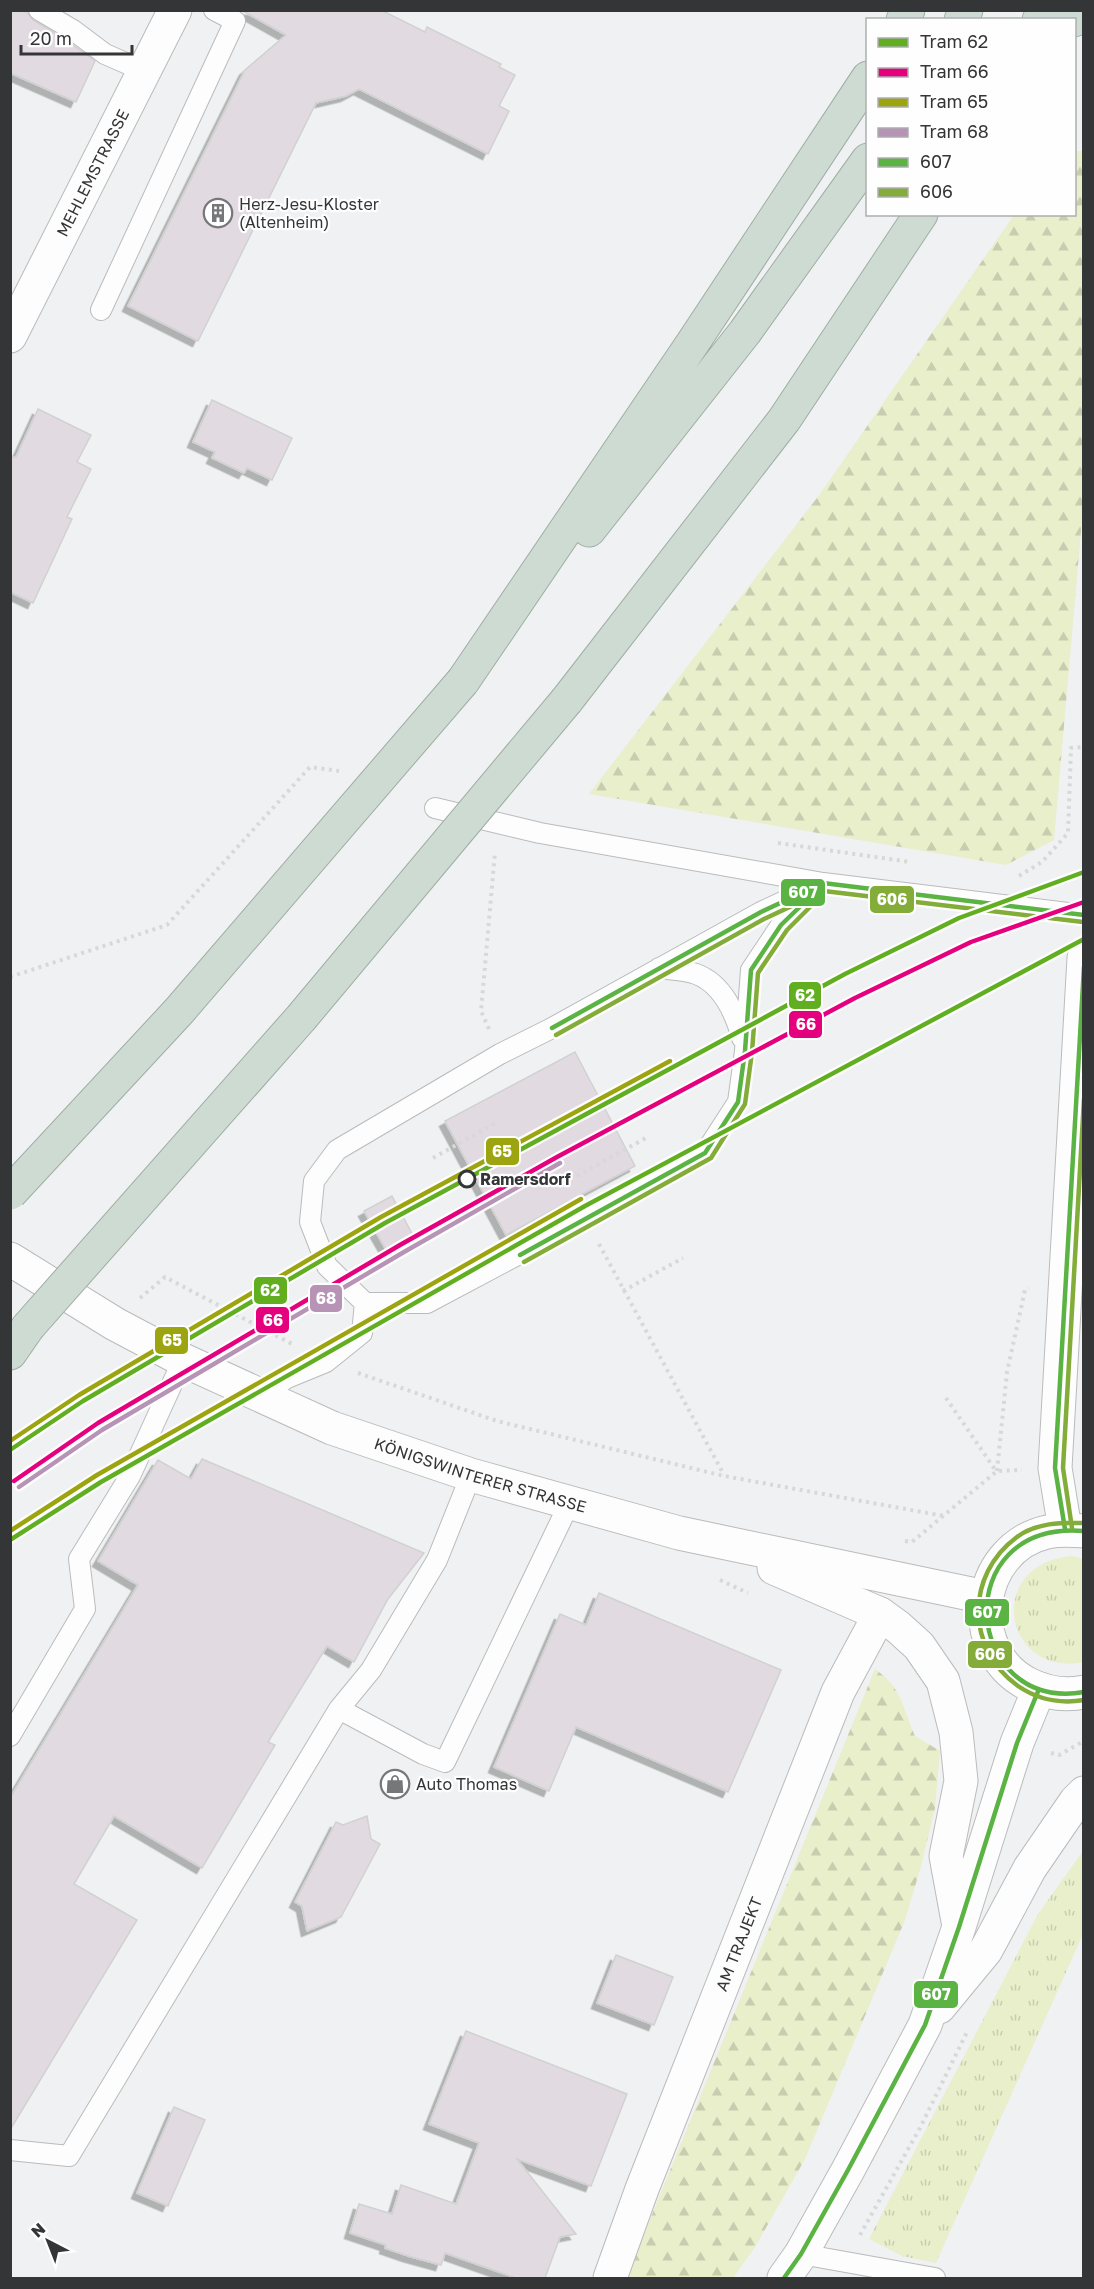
<svg xmlns="http://www.w3.org/2000/svg" width="1094" height="2289" viewBox="0 0 1094 2289" font-family="'Golos Text',sans-serif">
<style>
.grass{fill:url(#grass-tufts)}
.forest{fill:url(#forest-firs)}
.building{fill:#e2dae1;stroke:#d1d1d2;stroke-width:1.5;filter:url(#shadow)}
.lines{fill:none;stroke-linecap:round;stroke-linejoin:round}
.lane-casing{stroke:#babbbc;stroke-width:22}
.street-casing{stroke:#babbbc;stroke-width:35}
.secondary-casing{stroke:#babbbc;stroke-width:35}
.highway-casing{stroke:#9fada5;stroke-width:35}
.path{stroke:#d7d8d8;stroke-width:4;stroke-dasharray:3 4.5;stroke-linecap:butt}
.lane{stroke:#fdfdfd;stroke-width:20}
.street{stroke:#fdfdfd;stroke-width:33}
.secondary{stroke:#fdfdfd;stroke-width:33}
.highway{stroke:#cddbd3;stroke-width:33}
.highway-bridge-casing{stroke:#9fada5;stroke-width:35;stroke-linecap:butt}
.highway-bridge{stroke:#cddbd3;stroke-width:33}
.bus-1-casing{stroke:#fefeff;stroke-width:9}
.bus-2-casing{stroke:#fefeff;stroke-width:9}
.bus-1{stroke:#5bb343;stroke-width:4.5}
.bus-2{stroke:#84ac39;stroke-width:4.5}
.tram-1-casing{stroke:#fefeff;stroke-width:9}
.tram-2-casing{stroke:#fefeff;stroke-width:9}
.tram-3-casing{stroke:#fefeff;stroke-width:9}
.tram-4-casing{stroke:#fefeff;stroke-width:9}
.tram-1{stroke:#61af20;stroke-width:4.5}
.tram-2{stroke:#e5007d;stroke-width:4.5}
.tram-3{stroke:#9ca410;stroke-width:4.5}
.tram-4{stroke:#b793b5;stroke-width:4.5}
.stop-dot{fill:#fefeff;stroke:#343536;stroke-width:3}
.labels{text-anchor:middle;stroke-width:4.5;stroke-linejoin:round;paint-order:stroke}
.street-label{font-size:16px;fill:#343536;stroke:#fefeff}
.poi-label{font-size:16px;fill:#343536;stroke:#fefeff;text-anchor:start}
.stop-label{font-size:16px;font-weight:bold;fill:#343536;stroke:#fefeff;text-anchor:start}
.line-badge{stroke:#fefeff;stroke-width:2}
.badge-label{font-size:16px;text-anchor:middle;font-weight:bold;fill:#fff}
</style>
<defs>
<pattern id="grass-tufts" width="24" height="20" patternUnits="userSpaceOnUse" patternTransform="scale(1.5)"><rect width="24" height="20" fill="#e9eecb"/><path d="M3 7l-1-3M5 7V3M7 7l1-3M15 17l-1-3M17 17v-4M19 17l1-3" fill="none" stroke="#c8cdaf"/></pattern>
<pattern id="forest-firs" width="22" height="20" patternUnits="userSpaceOnUse" patternTransform="scale(1.5)"><rect width="22" height="20" fill="#e9eecb"/><path d="M5 1l3.5 6h-7zM16 11l3.5 6h-7z" fill="#c8cdaf"/></pattern>
<filter id="shadow"><feDropShadow dx="-5.5" dy="5.5" stdDeviation="0" flood-color="#0004"/></filter>
</defs>
<rect width="100%" height="100%" fill="#f0f1f2"/>
<!-- grass -->
<path class="grass" d="M 1074,1556 L 1083,1559 L 1083,1662 C 1003,1678 983,1562 1074,1556 Z
M 1083,1851 L 1083,1934 L 936,2263 L 902,2256 L 869,2239 L 1038,1914 Z"/>
<!-- forest -->
<path class="forest" d="M 1075,151 L 1084,151 L 1084,497 L 1054,840 L 1006,865 L 589,794 L 820,494 L 1014,215 L 1074,214 Z
M 875,1669 C 903,1689 902,1707 915,1736 L 940,1751 L 935,1808 L 921,1866 L 905,1920 L 805,2159 L 755,2247 L 733,2278 L 626,2278 Z"/>
<!-- building -->
<path class="building" d="M 10,10 L 27,12 L 33,20 L 66,40 L 95,61 L 76,102 L 10,73 Z
M 241,10 L 381,10 L 425,32 L 427,27 L 501,64 L 499,67 L 515,75 L 499,106 L 509,111 L 488,154 L 359,89 L 346,96 L 316,103 L 198,341 L 128,306 L 245,70 L 286,35 Z
M 212,400 L 292,438 L 272,480 L 247,468 L 244,473 L 212,458 L 215,452 L 193,442 Z
M 38,409 L 91,435 L 77,462 L 91,469 L 67,517 L 72,519 L 33,603 L 10,592 L 10,457 L 16,457 Z
M 575,1052 L 635,1166 L 506,1235 L 445,1121 Z
M 392,1196 L 416,1241 L 389,1255 L 364,1211 Z
M 202,1459 L 424,1553 L 388,1599 L 354,1662 L 327,1646 L 268,1742 L 275,1745 L 202,1868 L 114,1816 L 74,1884 L 137,1920 L 10,2130 L 10,1798 L 138,1585 L 98,1561 L 158,1460 L 191,1479 Z
M 599,1593 L 781,1670 L 728,1792 L 576,1727 L 549,1791 L 494,1767 L 560,1614 L 586,1625 Z
M 367,1816 L 371,1839 L 380,1844 L 341,1917 L 307,1931 L 302,1906 L 295,1902 L 336,1822 L 343,1825 Z
M 616,1955 L 673,1977 L 654,2025 L 597,2003 Z
M 466,2031 L 627,2094 L 591,2186 L 517,2159 L 576,2234 L 560,2237 L 545,2278 L 516,2278 L 445,2253 L 441,2265 L 408,2256 L 385,2248 L 386,2245 L 350,2233 L 359,2204 L 392,2214 L 401,2185 L 456,2204 L 479,2143 L 429,2124 Z
M 174,2107 L 205,2120 L 168,2206 L 137,2193 Z"/>
<g class="lines">
<!-- lane casing -->
<g class="lane-casing">
<path id="lane" d="M 39,10 L 73,30 L 105,54 L 144,71
M 101,310 L 235,21 L 214,10
M 435,808 L 540,833 L 823,883 L 1084,915
M 823,883 L 781,925 L 751,970 L 745,1051 L 738,1102 L 705,1153 L 645,1187 L 427,1303 L 365,1303 L 327,1266 L 310,1222 L 314,1181 L 337,1150 L 500,1054 L 552,1028 L 761,912 Z
M 659,968 C 670,970 685,970 696,974 C 723,984 735,1013 742,1038
M 262,1395 L 287,1378 L 326,1362 L 362,1333 L 365,1303
M 339,1709 L 423,1754 L 445,1762 L 570,1502
M 10,1736 L 85,1609 L 79,1559 L 130,1476 L 183,1360
M 10,2150 L 69,2156 L 339,1709 L 371,1670 L 437,1560 L 471,1475
M 801,2254 L 935,2278"/>
</g>
<!-- street casing -->
<g class="street-casing">
<g id="street">
<path id="s1" d="M 10,336 L 175,10"/>
<path id="s2" d="M 610,2278 L 642,2189 L 838,1692 L 880,1614"/>
</g>
</g>
<!-- secondary casing -->
<g class="secondary-casing">
<g id="secondary">
<path id="s3" d="M 10,1259 L 115,1324 L 183,1360 L 332,1428 L 471,1475 L 679,1533 L 985,1597"/>
<path d="M 1065,1529 L 1055,1468 L 1084,958"/>
<path d="M 1084,1531 C 1071,1530 1060,1529 1047,1532 C 974,1549 963,1653 1030,1685 C 1047,1693 1066,1696 1084,1692"/>
<path d="M 774,1568 L 880,1614 L 898,1627 L 919,1646 L 943,1681 L 956,1732 L 961,1781 L 946,1856 L 958,1921"/>
<path d="M 939,2007 L 986,1950 L 1030,1868 L 1076,1801 L 1084,1793"/>
<path d="M 784,2278 L 801,2254 L 848,2170 L 925,2025 L 959,1927 L 1017,1743 L 1039,1689"/>
</g>
</g>
<!-- highway casing -->
<g class="highway-casing">
<path id="highway" d="M 903,20 L 908,10
M 961,20 L 966,10
M 1039,20 L 1044,10
M 1074,20 L 1082,10
M 589,530 L 745,332 L 868,160
M 463,681 L 692,344 L 868,78
M 567,700 L 784,420 L 921,214
M 10,1353 L 28,1327"/>
</g>
<!-- path -->
<path class="path" d="M 778,843 L 910,862
M 1019,876 L 1042,862 L 1068,833 L 1071,748 L 1084,747
M 10,977 L 167,925 L 310,767 L 339,771
M 489,1029 L 481,1011 L 495,852
M 433,1158 L 496,1123
M 577,1176 L 646,1138
M 599,1244 L 724,1475
M 623,1291 L 683,1258
M 140,1298 L 165,1277 L 294,1345
M 358,1373 L 497,1421 L 724,1476 L 944,1516
M 946,1398 L 996,1471
M 997,1471 L 1007,1372 L 1025,1290 L 1029,1288
M 905,1541 L 912,1542 L 997,1471 L 1022,1470
M 720,1580 L 748,1593
M 1051,1753 L 1059,1755 L 1084,1741
M 860,2235 L 920,2128 L 967,2032"/>
<!-- lane -->
<use href="#lane" class="lane"/>
<!-- street -->
<use href="#street" class="street"/>
<!-- secondary -->
<use href="#secondary" class="secondary"/>
<!-- highway -->
<use href="#highway" class="highway"/>
<!-- highway-bridge casing -->
<g class="highway-bridge-casing">
<path id="highway-bridge" d="M 10,1193 L 179,1011 L 463,681
M 28,1327 L 301,1018 L 567,700"/>
</g>
<!-- highway-bridge -->
<use href="#highway-bridge" class="highway-bridge"/>
<!-- bus-1 casing -->
<g class="bus-1-casing">
<path id="bus-1" d="M 552,1028 L 761,912 L 823,883 L 1084,915
M 520,1255 L 705,1153 L 738,1102 L 745,1051 L 751,970 L 781,925 L 813,894
M 1065,1529 L 1055,1468 L 1084,967
M 1084,1531 C 946,1520 963,1713 1084,1692
M 784,2278 L 801,2254 L 848,2170 L 925,2025 L 959,1927 L 1017,1743 L 1039,1689"/>
</g>
<!-- bus-2 casing -->
<g class="bus-2-casing">
<path id="bus-2" d="M 556,1035 L 764,919 L 824,891 L 1083,922
M 524,1262 L 711,1158 L 745,1104 L 752,1052 L 758,973 L 787,930 L 818,899
M 1084,1523 C 1061,1522 1036,1523 1017,1537 C 965,1575 966,1649 1018,1686 C 1037,1699 1060,1704 1084,1700
M 1072,1528 L 1063,1468 L 1084,1099"/>
</g>
<!-- bus-1 -->
<use href="#bus-1" class="bus-1"/>
<!-- bus-2 -->
<use href="#bus-2" class="bus-2"/>
<!-- tram-1 casing -->
<g class="tram-1-casing">
<path id="tram-1" d="M 10,1450 L 83,1401 L 385,1223 L 845,974 L 959,918 L 1084,872
M 10,1540 L 101,1482 L 585,1206 L 1084,939"/>
</g>
<!-- tram-2 casing -->
<g class="tram-2-casing">
<path id="tram-2" d="M 14,1481 L 98,1423 L 400,1245 L 557,1157 L 855,998 L 971,942 L 1084,902"/>
</g>
<!-- tram-3 casing -->
<g class="tram-3-casing">
<path id="tram-3" d="M 10,1441 L 79,1395 L 381,1217 L 670,1061
M 10,1531 L 97,1475 L 581,1199"/>
</g>
<!-- tram-4 casing -->
<g class="tram-4-casing">
<path id="tram-4" d="M 19,1487 L 102,1430 L 404,1252 L 560,1163"/>
</g>
<!-- tram-1 -->
<use href="#tram-1" class="tram-1"/>
<!-- tram-2 -->
<use href="#tram-2" class="tram-2"/>
<!-- tram-3 -->
<use href="#tram-3" class="tram-3"/>
<!-- tram-4 -->
<use href="#tram-4" class="tram-4"/>
</g>
<!-- icons -->
<defs>
<g id="building-ring" transform="scale(1.5)"><circle r="9.5" fill="#fefeff" stroke="#767778" stroke-width="1.5"/><path d="M-4-6H4V6H1V3H-1V6H-4ZM-2.5-4.3h1.7v1.8h-1.7ZM.8-4.3h1.7v1.8H.8ZM-2.5-1h1.7V.8h-1.7ZM.8-1h1.7V.8H.8Z" fill="#767778"/></g>
<g id="shop-ring" transform="scale(1.5)"><circle r="9.5" fill="#fefeff" stroke="#767778" stroke-width="1.5"/><path d="M-5-2.5h2.3a2.7 3.5 0 0 1 5.4 0H5L5.5 6h-11ZM-1.5-2.5h3a1.5 2.3 0 0 0-3 0Z" fill="#767778"/></g>
</defs>
<g fill-rule="evenodd">
<use href="#building-ring" x="218" y="213"/>
<use href="#shop-ring" x="395" y="1784"/>
</g>
<!-- markers -->
<circle class="stop-dot" cx="467" cy="1179" r="8"/>
<g class="labels">
<!-- street labels -->
<g class="street-label">
<text dy="6" stroke="none"><textPath href="#s1" startOffset="183">MEHLEMSTRASSE</textPath></text>
<text dy="6" stroke="none"><textPath href="#s3" startOffset="520">KÖNIGSWINTERER STRASSE</textPath></text>
<text dy="6" stroke="none"><textPath href="#s2" startOffset="358">AM TRAJEKT</textPath></text>
</g>
<!-- poi labels -->
<g class="poi-label">
<text x="239" y="210">Herz-Jesu-Kloster<tspan x="239" dy="18">(Altenheim)</tspan></text>
<text x="416" y="1790">Auto Thomas</text>
</g>
<!-- stop labels -->
<g class="stop-label">
<text x="480" y="1185">Ramersdorf</text>
</g>
</g>
<g class="line-badge">
<rect x="780" y="878" width="46" height="29" rx="6" fill="#5bb343"/>
<rect x="869" y="885" width="46" height="29" rx="6" fill="#84ac39"/>
<rect x="788" y="981" width="34" height="29" rx="6" fill="#61af20"/>
<rect x="788" y="1010" width="35" height="29" rx="6" fill="#e5007d"/>
<rect x="485" y="1137" width="35" height="29" rx="6" fill="#9ca410"/>
<rect x="253" y="1276" width="35" height="29" rx="6" fill="#61af20"/>
<rect x="309" y="1284" width="34" height="29" rx="6" fill="#b793b5"/>
<rect x="255" y="1306" width="35" height="28" rx="6" fill="#e5007d"/>
<rect x="154" y="1326" width="35" height="29" rx="6" fill="#9ca410"/>
<rect x="964" y="1598" width="46" height="29" rx="6" fill="#5bb343"/>
<rect x="967" y="1640" width="46" height="29" rx="6" fill="#84ac39"/>
<rect x="913" y="1980" width="46" height="29" rx="6" fill="#5bb343"/>
</g>
<g class="badge-label">
<text x="803" y="898">607</text>
<text x="892" y="905">606</text>
<text x="805" y="1001">62</text>
<text x="806" y="1030">66</text>
<text x="502" y="1157">65</text>
<text x="270" y="1296">62</text>
<text x="326" y="1304">68</text>
<text x="273" y="1326">66</text>
<text x="172" y="1346">65</text>
<text x="987" y="1618">607</text>
<text x="990" y="1660">606</text>
<text x="936" y="2000">607</text>
</g>
<!-- border -->
<rect width="1094" height="2289" fill="none" stroke="#343536" stroke-width="24"/>
<!-- legend -->
<rect x="866" y="18" width="210" height="198" fill="#fefeff" stroke="#adaeaf" stroke-width="1.5"/>
<rect x="878" y="38" width="30" height="9" fill="#61af20" stroke="#adaeaf" stroke-width="1.5"/>
<text x="920" y="48" font-size="18" fill="#343536">Tram 62</text>
<rect x="878" y="68" width="30" height="9" fill="#e5007d" stroke="#adaeaf" stroke-width="1.5"/>
<text x="920" y="78" font-size="18" fill="#343536">Tram 66</text>
<rect x="878" y="98" width="30" height="9" fill="#9ca410" stroke="#adaeaf" stroke-width="1.5"/>
<text x="920" y="108" font-size="18" fill="#343536">Tram 65</text>
<rect x="878" y="128" width="30" height="9" fill="#b793b5" stroke="#adaeaf" stroke-width="1.5"/>
<text x="920" y="138" font-size="18" fill="#343536">Tram 68</text>
<rect x="878" y="158" width="30" height="9" fill="#5bb343" stroke="#adaeaf" stroke-width="1.5"/>
<text x="920" y="168" font-size="18" fill="#343536">607</text>
<rect x="878" y="188" width="30" height="9" fill="#84ac39" stroke="#adaeaf" stroke-width="1.5"/>
<text x="920" y="198" font-size="18" fill="#343536">606</text>
<!-- north arrow -->
<g transform="translate(48 2241) rotate(318)" stroke="#fefeff" stroke-width="4.5" paint-order="stroke">
<path d="M0-4.5L10 22L0 15L-10 22Z" fill="#343536"/>
<text y="-9" font-size="16" font-weight="bold" text-anchor="middle" fill="#343536">N</text>
</g>
<!-- scale -->
<path d="M21 45v9h111v-9" fill="none" stroke="#343536" stroke-width="3"/>
<text x="30" y="45" font-size="18" fill="#343536" stroke="#fefeff" stroke-width="4.5" paint-order="stroke">20 m</text>
</svg>
